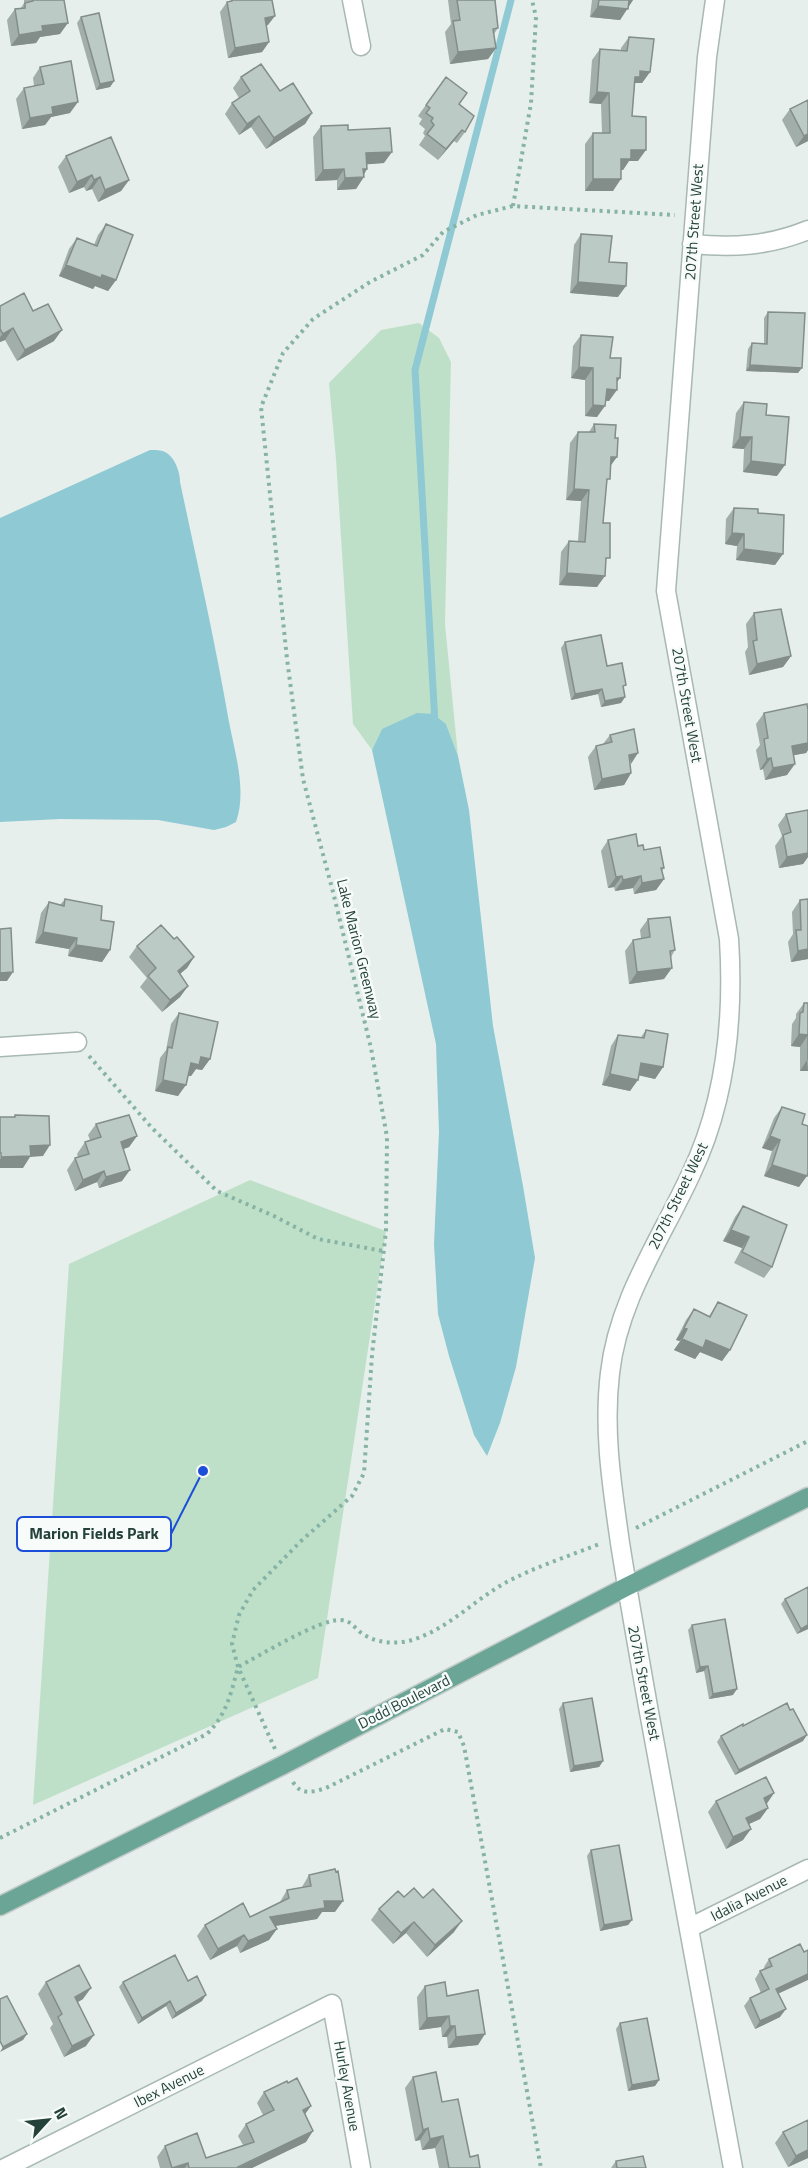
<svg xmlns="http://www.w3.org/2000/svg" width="808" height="2168" viewBox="0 0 808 2168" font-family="'Titillium Web',sans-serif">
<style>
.green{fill:#bfe0c8}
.water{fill:#8ec9d4}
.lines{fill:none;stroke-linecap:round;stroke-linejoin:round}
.stream{stroke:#8ec9d4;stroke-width:7}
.minor-casing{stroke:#a8b8b2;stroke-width:21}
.major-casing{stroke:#c2cac8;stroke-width:21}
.path{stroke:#86b3a5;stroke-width:4;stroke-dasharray:3 4.5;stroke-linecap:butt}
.minor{stroke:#fff;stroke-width:18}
.major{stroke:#6aa596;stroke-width:18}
.wall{fill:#a1aea9}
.shaded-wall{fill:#838d89}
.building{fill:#bbcac4;stroke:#838d89;stroke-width:1.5}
.labels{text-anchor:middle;stroke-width:5;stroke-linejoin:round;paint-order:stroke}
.street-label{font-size:15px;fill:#24423a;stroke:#f7fbf9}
.leader{fill:none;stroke:#1d4ed8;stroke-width:2}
.callout-dot{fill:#1d4ed8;stroke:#f7fbf9;stroke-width:2}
.callout{fill:#f7fbf9;stroke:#1d4ed8;stroke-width:2}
.callout-label{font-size:16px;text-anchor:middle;font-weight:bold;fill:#24423a}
</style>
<rect width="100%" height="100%" fill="#e6efeb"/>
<!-- green -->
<path class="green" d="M 419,323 L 439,338 L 451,362 L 445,624 L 458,756 L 446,724 L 382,729 L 372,750 L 353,724 L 336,459 L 329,383 L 381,330 Z
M 250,1180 L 386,1231 L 318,1678 L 33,1805 L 69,1264 Z"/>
<!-- water -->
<path class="water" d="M 150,450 C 154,450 161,450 165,452 C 175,457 180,472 180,482 C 197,562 215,641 229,722 C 235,753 247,791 236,822 L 226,827 L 214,830 L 158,820 L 60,819 L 0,822 L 0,518 Z
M 417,713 L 433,714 L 446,724 L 458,756 L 469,810 L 493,1026 L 523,1186 L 535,1258 L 516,1367 L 500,1423 L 487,1456 L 474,1435 L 449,1356 L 438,1314 L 434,1244 L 439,1132 L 436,1044 L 372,750 L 382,729 Z"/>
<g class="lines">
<!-- stream -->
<path class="stream" d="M 435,723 L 415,370 L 511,0"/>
<!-- minor casing -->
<g class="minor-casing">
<path id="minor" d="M 352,0 L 361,46
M 715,0 L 707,57 L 666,591 L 729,939 C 734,1019 726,1101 691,1174 C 661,1239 618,1300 610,1373 C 603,1431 612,1486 620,1543 C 629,1600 639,1656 649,1712 C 677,1864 705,2016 733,2168
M 692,244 C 733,248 769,246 808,230
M 0,1047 L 77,1042
M 689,1928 L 808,1869
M 5,2168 L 332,2004 L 361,2168"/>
</g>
<!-- major casing -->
<g class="major-casing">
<path id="major" d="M 0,1906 L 283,1765 L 626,1587 L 808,1497"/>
</g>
<!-- path -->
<path class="path" d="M 513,206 L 531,103 L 536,17 L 532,0
M 89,1056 L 152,1128 L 217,1191 L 274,1216 L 318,1239 L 383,1251
M 636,1528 L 808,1441
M 275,1749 L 238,1667 L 232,1644 L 239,1615 L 253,1590 L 301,1541 L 352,1496 L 364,1473 L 372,1355 L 386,1231 L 387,1137 L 371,1048 L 333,892 L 303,779 L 287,659 L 261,407 L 283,353 L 313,319 L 370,282 L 423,255 L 443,232 L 477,215 L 513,206 L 675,215
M 293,1782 C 301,1796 313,1792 326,1788 L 445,1729 L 458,1732 L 464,1746 L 541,2168
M 0,1838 L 207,1734 C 227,1714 231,1693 238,1667 C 259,1656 321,1618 341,1620 C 351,1621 353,1626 360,1632 C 374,1643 395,1645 412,1640 C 448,1629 473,1601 505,1583 C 532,1568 572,1555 602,1543"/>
<!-- minor -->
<use href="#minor" class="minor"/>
<!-- major -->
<use href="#major" class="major"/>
</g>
<!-- wall -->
<path class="wall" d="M 24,0 L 64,0 L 60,34 L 40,37 L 36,43 L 11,46 L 7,20 L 15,9 L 21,8 L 24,3 Z
M 231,0 L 272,0 L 268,25 L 266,26 L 269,42 L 262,52 L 228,58 L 220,12 L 227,2 L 230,2 Z
M 448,0 L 495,0 L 498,28 L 494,34 L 496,48 L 488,59 L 450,64 L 445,32 L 451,24 Z
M 592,0 L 633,0 L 620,20 L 590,17 Z
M 81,17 L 114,81 L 110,87 L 96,90 L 77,23 Z
M 629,37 L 650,72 L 642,83 L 635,83 L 632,116 L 638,161 L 629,161 L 623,170 L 621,170 L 613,191 L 585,191 L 585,144 L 593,133 L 602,133 L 601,104 L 589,103 L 592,60 L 600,49 L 621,50 L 621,48 Z
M 40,67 L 70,113 L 51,117 L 45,125 L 22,129 L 16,99 L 24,88 L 34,86 L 33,78 Z
M 241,77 L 280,91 L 312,113 L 305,124 L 266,149 L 251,127 L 239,135 L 225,114 L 232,103 L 239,98 L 233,88 Z
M 446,77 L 459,104 L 465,132 L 457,143 L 454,141 L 438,160 L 419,145 L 425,136 L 423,133 L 425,129 L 419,124 L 422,119 L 418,116 Z
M 808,100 L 808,141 L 796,147 L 782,120 L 790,109 Z
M 321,126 L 348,130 L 384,163 L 367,164 L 364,175 L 356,189 L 337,190 L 337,180 L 315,181 L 313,137 Z
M 66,156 L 129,180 L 121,191 L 98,202 L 92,189 L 86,191 L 84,187 L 69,193 L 58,167 Z
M 106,224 L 116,280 L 108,291 L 95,286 L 93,289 L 59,276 L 69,249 L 77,238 L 94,245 L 98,235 Z
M 581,234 L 609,262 L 618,297 L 570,293 L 574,245 Z
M 0,306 L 33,311 L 54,341 L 17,361 L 5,340 L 0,342 Z
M 768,312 L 798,373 L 746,371 L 748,349 L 752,343 L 764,344 L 764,318 Z
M 581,335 L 610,358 L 617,382 L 609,401 L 605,401 L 597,417 L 585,416 L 585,380 L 571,378 L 573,346 Z
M 744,402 L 766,415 L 777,476 L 743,472 L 744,449 L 732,448 L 736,413 Z
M 594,424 L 611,466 L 606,484 L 603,523 L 606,563 L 597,587 L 559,585 L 561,552 L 569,541 L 578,541 L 581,501 L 566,500 L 570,443 L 578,432 L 589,432 Z
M 734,508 L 758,513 L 775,565 L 736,560 L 737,546 L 725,544 L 726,519 Z
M 754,613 L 791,656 L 783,667 L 749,675 L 745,652 L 748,647 L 746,624 Z
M 565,642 L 607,666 L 623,688 L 625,697 L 621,703 L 601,707 L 598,694 L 571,700 L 561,648 Z
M 764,713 L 808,743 L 808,750 L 806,753 L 794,755 L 787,775 L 765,780 L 763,769 L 760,770 L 756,750 L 760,745 L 756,724 Z
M 610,735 L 630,764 L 631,773 L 624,785 L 594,790 L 588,757 L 596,746 L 603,744 Z
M 808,810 L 808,857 L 803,864 L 779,868 L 775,846 L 782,836 L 778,825 L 786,814 Z
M 608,840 L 638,846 L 664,868 L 662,871 L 664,879 L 656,890 L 634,894 L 633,888 L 615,891 L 614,887 L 608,888 L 601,851 Z
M 65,899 L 101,920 L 110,950 L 102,962 L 68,956 L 69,949 L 35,943 L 41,913 L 49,902 L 60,905 Z
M 808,899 L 808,959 L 791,962 L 788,942 L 793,934 L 792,912 L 800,900 Z
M 648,919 L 675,950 L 671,957 L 664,979 L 629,984 L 625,951 L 633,940 L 641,938 L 640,930 Z
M 174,939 L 194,957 L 187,968 L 180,974 L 188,986 L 180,997 L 162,1012 L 140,987 L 147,978 L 129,957 L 137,946 Z
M 804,1003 L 808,1003 L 808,1071 L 800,1071 L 800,1047 L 791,1046 L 792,1024 L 796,1018 L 796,1014 Z
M 179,1013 L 210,1059 L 202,1070 L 196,1069 L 191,1076 L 188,1076 L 178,1096 L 155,1091 L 160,1058 L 166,1050 L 171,1024 Z
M 646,1030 L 663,1067 L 655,1079 L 639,1075 L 630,1091 L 602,1085 L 611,1046 L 618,1035 L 641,1037 Z
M 782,1107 L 802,1124 L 799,1187 L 764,1176 L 772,1151 L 762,1148 L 774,1118 Z
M 96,1124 L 137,1136 L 129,1147 L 123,1149 L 122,1181 L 99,1188 L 97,1182 L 75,1191 L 67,1170 L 75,1158 L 78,1157 L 77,1154 L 85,1142 L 90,1140 L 88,1135 Z
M 743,1206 L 772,1267 L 764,1278 L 734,1263 L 742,1248 L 723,1241 L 735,1217 Z
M 718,1302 L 730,1350 L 722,1361 L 700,1352 L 695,1359 L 674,1350 L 680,1341 L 676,1340 L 686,1320 L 694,1309 L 709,1316 Z
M 808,1587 L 808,1629 L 797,1634 L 781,1604 L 785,1599 Z
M 692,1625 L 733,1695 L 709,1699 L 704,1671 L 696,1673 L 688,1630 Z
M 563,1703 L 603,1761 L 599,1767 L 570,1772 L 559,1709 Z
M 743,1726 L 803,1741 L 735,1775 L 717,1742 L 721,1736 Z
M 774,1793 L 766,1804 L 768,1808 L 760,1819 L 749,1824 L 743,1840 L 726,1849 L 708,1812 L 716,1801 Z
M 591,1850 L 632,1920 L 628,1925 L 600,1931 L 587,1856 Z
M 309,1875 L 335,1912 L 322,1912 L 317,1919 L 275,1926 L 269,1940 L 240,1953 L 237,1946 L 210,1960 L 197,1936 L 205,1925 L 250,1917 L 280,1902 L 287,1890 L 302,1887 Z
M 404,1897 L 454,1932 L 427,1957 L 406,1933 L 393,1944 L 371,1920 L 379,1909 Z
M 800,1944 L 778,1993 L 780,2017 L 755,2029 L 744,2006 L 750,1998 L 761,1993 L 755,1979 L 760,1971 L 765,1969 L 764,1967 L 769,1959 Z
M 188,1981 L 202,2001 L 172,2019 L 166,2006 L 138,2024 L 119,1987 L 123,1982 Z
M 46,1982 L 83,1999 L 78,2002 L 86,2046 L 64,2057 L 50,2028 L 53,2024 L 38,1994 Z
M 425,1986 L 447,1996 L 478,2045 L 448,2048 L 447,2037 L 442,2037 L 441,2027 L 419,2030 L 417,1997 Z
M 620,2023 L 659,2080 L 655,2086 L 628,2091 L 616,2029 Z
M 413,2077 L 442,2102 L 470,2157 L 480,2168 L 439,2168 L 435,2148 L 422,2150 L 420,2140 L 415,2141 L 405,2088 Z
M 264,2092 L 305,2114 L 306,2142 L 252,2168 L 160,2168 L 157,2157 L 165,2146 L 206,2158 L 243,2145 L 238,2136 L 246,2124 L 263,2115 L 257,2103 Z
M 783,2132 L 808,2158 L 788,2167 L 775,2143 Z
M 616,2161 L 646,2168 L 611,2168 Z"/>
<!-- shaded-wall -->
<path class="shaded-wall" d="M 627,0 L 633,0 L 620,20 L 590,17 L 598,6 Z
M 275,16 L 268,25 L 258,27 L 265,18 Z
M 68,23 L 60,34 L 40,37 L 36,43 L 11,46 L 19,35 L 42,26 Z
M 269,42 L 262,52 L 228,58 L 235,48 Z
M 496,48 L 488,59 L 450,64 L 458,52 Z
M 640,71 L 650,72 L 642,83 L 635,83 L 628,88 Z
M 114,81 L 110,87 L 96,90 L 100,84 Z
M 597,92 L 609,93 L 601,104 L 589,103 Z
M 78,102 L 70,113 L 51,117 L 45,125 L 22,129 L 30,118 L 52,107 Z
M 312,113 L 305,124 L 266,149 L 274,138 Z
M 259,116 L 251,127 L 239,135 L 247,124 Z
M 462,130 L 454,141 L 438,160 L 446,149 Z
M 808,134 L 808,141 L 796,147 L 804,136 Z
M 631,150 L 646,150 L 638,161 L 629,161 L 623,170 L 613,170 L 621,159 Z
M 392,152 L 384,163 L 359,165 L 366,153 Z
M 344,169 L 337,180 L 315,181 L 323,170 Z
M 363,169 L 367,169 L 362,178 L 364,177 L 356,189 L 337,190 L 345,178 Z
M 92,175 L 84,187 L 69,193 L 77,182 Z
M 100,177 L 92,189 L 86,191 L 94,180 Z
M 593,179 L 621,179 L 613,191 L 585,191 Z
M 129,180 L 121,191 L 98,202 L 105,190 Z
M 66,265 L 102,275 L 116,280 L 108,291 L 95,286 L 93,289 L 59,276 Z
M 578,282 L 626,286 L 618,297 L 570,293 Z
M 13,328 L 5,340 L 0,342 L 0,337 L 3,334 Z
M 62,330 L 54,341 L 17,361 L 25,350 Z
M 750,365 L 802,368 L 798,373 L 746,371 Z
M 579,367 L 593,368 L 585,380 L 571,378 Z
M 617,378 L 620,378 L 612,389 L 617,390 L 609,401 L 599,400 L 607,389 Z
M 593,405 L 605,406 L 597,417 L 585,416 Z
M 740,437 L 752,437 L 744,449 L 732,448 Z
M 611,457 L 617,457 L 609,468 Z
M 751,461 L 785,465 L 777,476 L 743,472 Z
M 574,489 L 589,490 L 581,501 L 566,500 Z
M 732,533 L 744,534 L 737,546 L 725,544 Z
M 744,549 L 783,554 L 775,565 L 736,560 Z
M 567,573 L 605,576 L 597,587 L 559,585 Z
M 791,656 L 783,667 L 749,675 L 757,664 Z
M 602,689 L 598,694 L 571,700 L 575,694 Z
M 625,697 L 621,703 L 601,707 L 605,701 Z
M 808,743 L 808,750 L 806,753 L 784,757 L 792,746 Z
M 638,753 L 631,764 L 629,755 Z
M 771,758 L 763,769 L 760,770 L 767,759 Z
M 795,764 L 787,775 L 765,780 L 773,768 Z
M 631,773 L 624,785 L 594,790 L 602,779 Z
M 808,845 L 808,857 L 803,864 L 779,868 L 787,857 Z
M 622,876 L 614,887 L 608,888 L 616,877 Z
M 641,876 L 633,888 L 615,891 L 623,880 Z
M 664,879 L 656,890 L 634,894 L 642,883 Z
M 43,932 L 77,938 L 69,949 L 35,943 Z
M 76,945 L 110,950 L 102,962 L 68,956 Z
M 808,949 L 808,959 L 791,962 L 798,951 Z
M 194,957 L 187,968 L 170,982 L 178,971 Z
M 672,968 L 664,979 L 629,984 L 637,972 Z
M 13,972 L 7,981 L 0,981 L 0,973 Z
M 188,986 L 180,997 L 162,1012 L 170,1000 Z
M 799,1034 L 808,1035 L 800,1047 L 791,1046 Z
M 201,1057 L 210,1059 L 202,1070 L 196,1069 L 191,1076 L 183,1075 L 191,1063 Z
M 807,1060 L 808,1071 L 800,1071 Z
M 641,1063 L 663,1067 L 655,1079 L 633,1074 Z
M 610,1074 L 638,1080 L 630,1091 L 602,1085 Z
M 163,1080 L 186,1085 L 178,1096 L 155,1091 Z
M 137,1136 L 129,1147 L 113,1153 L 121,1142 Z
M 770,1136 L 780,1140 L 772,1151 L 762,1148 Z
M 50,1145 L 43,1156 L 30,1157 L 23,1168 L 0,1168 L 0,1159 L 1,1157 L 30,1146 Z
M 772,1165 L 807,1176 L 799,1187 L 764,1176 Z
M 130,1170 L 122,1181 L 99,1188 L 106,1177 Z
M 104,1171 L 97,1182 L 75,1191 L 83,1180 Z
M 731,1230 L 749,1237 L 742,1248 L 723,1241 Z
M 684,1328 L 687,1329 L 680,1341 L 676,1340 Z
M 682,1339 L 706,1340 L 730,1350 L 722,1361 L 700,1352 L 695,1359 L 674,1350 Z
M 808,1625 L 808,1629 L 797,1634 L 801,1629 Z
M 708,1666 L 704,1671 L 696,1673 L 700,1667 Z
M 737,1689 L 733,1695 L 709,1699 L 713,1694 Z
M 807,1735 L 803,1741 L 735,1775 L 739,1770 Z
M 603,1761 L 599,1767 L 570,1772 L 574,1766 Z
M 774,1793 L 766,1805 L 764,1798 Z
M 768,1808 L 760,1819 L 738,1829 L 746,1818 Z
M 751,1829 L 743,1840 L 726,1849 L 733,1837 Z
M 324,1901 L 343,1901 L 335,1912 L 322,1912 L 317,1919 L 263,1928 L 270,1917 Z
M 632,1920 L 628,1925 L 600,1931 L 604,1925 Z
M 462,1921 L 454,1932 L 427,1957 L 435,1945 Z
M 414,1922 L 406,1933 L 393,1944 L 401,1933 Z
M 277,1929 L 269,1940 L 240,1953 L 248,1941 Z
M 244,1935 L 237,1946 L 210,1960 L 218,1949 Z
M 808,1974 L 808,1980 L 771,1997 L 776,1989 Z
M 91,1988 L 83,1999 L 67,2008 L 75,1997 Z
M 206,1995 L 202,2001 L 172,2019 L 176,2013 Z
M 170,2001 L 166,2006 L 138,2024 L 142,2018 Z
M 786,2009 L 780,2017 L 755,2029 L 760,2021 Z
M 449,2016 L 441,2027 L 419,2030 L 427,2018 Z
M 450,2026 L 455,2026 L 447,2037 L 442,2037 Z
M 27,2034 L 23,2040 L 0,2052 L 3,2047 Z
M 485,2034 L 478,2045 L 448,2048 L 456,2037 Z
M 94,2035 L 86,2046 L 64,2057 L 72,2046 Z
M 659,2080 L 655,2086 L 628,2091 L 632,2085 Z
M 311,2106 L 303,2117 L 303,2110 Z
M 428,2128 L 420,2140 L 415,2141 L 423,2130 Z
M 313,2131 L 306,2142 L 252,2168 L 238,2168 Z
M 443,2136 L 435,2148 L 422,2150 L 430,2139 Z
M 808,2150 L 808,2158 L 788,2167 L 796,2156 Z
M 188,2163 L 185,2168 L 174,2168 Z"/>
<!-- building -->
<path class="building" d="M 33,0 L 64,0 L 68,23 L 42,26 L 43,31 L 19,35 L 15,9 L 25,8 L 25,3 L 33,1 Z
M 232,0 L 272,0 L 275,16 L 265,18 L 269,42 L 235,48 L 227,2 L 232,1 Z
M 457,0 L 495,0 L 498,28 L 493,29 L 496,48 L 458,52 L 453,21 L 460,20 Z
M 599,0 L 629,0 L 628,9 L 598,6 Z
M 99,13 L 114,81 L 100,84 L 81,17 Z
M 629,37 L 654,39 L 650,72 L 640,71 L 640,77 L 635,77 L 632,116 L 646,117 L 646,150 L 631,150 L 631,159 L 621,159 L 621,179 L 593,179 L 593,133 L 610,133 L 609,93 L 597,92 L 600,49 L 627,51 Z
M 71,61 L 78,102 L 52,107 L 53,114 L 30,118 L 24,88 L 44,84 L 40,67 Z
M 261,64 L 280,91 L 293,83 L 312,113 L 274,138 L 259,116 L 247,124 L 232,103 L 250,91 L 241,77 Z
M 446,77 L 467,93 L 459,104 L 474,116 L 465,132 L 462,130 L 446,149 L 427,134 L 434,125 L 431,121 L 433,118 L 426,113 L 430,108 L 426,105 Z
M 808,100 L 808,134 L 804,136 L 790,109 Z
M 348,125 L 348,130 L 390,128 L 392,152 L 366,153 L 367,169 L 363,169 L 364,177 L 345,178 L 344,169 L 323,170 L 321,126 Z
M 111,137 L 129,180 L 105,190 L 100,177 L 94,180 L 92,175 L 77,182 L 66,156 Z
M 106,224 L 133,235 L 116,280 L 102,275 L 101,278 L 66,265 L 77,238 L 97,246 Z
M 581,234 L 612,236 L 609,262 L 627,263 L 626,286 L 578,282 Z
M 24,293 L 33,311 L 48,304 L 62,330 L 25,350 L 13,328 L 3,334 L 0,329 L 0,306 Z
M 768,312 L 805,313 L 802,368 L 750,365 L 752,343 L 767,344 Z
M 581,335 L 613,337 L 610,358 L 621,358 L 620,378 L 617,378 L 617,390 L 607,389 L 605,406 L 593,405 L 593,368 L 579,367 Z
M 744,402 L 767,404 L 766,415 L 789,417 L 785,465 L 751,461 L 752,437 L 740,437 Z
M 594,424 L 616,425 L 615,438 L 618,438 L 617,457 L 611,457 L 610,479 L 607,479 L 603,523 L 610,523 L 610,558 L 606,558 L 605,576 L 567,573 L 569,541 L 585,542 L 589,490 L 574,489 L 578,432 L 595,432 Z
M 734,508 L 758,509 L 758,513 L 784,515 L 783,554 L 744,549 L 744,534 L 732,533 Z
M 781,609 L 791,656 L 757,664 L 753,641 L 757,640 L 754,613 Z
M 601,635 L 607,666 L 622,663 L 626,685 L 623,686 L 625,697 L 605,701 L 602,689 L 575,694 L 565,642 Z
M 807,704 L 808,710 L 808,743 L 792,746 L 795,764 L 773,768 L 771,758 L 767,759 L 764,739 L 768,738 L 764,713 Z
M 634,729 L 638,753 L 629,755 L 631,773 L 602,779 L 596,746 L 612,742 L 610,735 Z
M 808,810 L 808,853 L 787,857 L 783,835 L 791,832 L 786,814 Z
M 636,834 L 638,846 L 643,845 L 644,850 L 660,847 L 664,868 L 661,868 L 664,879 L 642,883 L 641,876 L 623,880 L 622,876 L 616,877 L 608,840 Z
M 65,899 L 102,906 L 101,920 L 114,922 L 110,950 L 76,945 L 77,938 L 43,932 L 49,902 L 64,906 Z
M 808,899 L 808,949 L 798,951 L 796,930 L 801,930 L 800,900 Z
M 670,917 L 675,950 L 670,951 L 672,968 L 637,972 L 633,940 L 650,937 L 648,919 Z
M 161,925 L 174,939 L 177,937 L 194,957 L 178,971 L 188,986 L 170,1000 L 148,976 L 156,968 L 137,946 Z
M 11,928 L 13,972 L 0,973 L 0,929 Z
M 804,1003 L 808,1003 L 808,1060 L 808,1035 L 799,1034 L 800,1013 L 803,1012 Z
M 179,1013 L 218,1022 L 210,1059 L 201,1057 L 199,1065 L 191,1063 L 186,1085 L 163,1080 L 168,1047 L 172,1048 Z
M 646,1030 L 668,1034 L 663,1067 L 641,1063 L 638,1080 L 610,1074 L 618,1035 L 644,1038 Z
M 782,1107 L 805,1114 L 802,1124 L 808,1126 L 808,1173 L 807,1176 L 772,1165 L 780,1140 L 770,1136 Z
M 15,1115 L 49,1116 L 50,1145 L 30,1146 L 31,1156 L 1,1157 L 1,1153 L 0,1153 L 0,1117 L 15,1117 Z
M 129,1115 L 137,1136 L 121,1142 L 130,1170 L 106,1177 L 104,1171 L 83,1180 L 75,1158 L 89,1154 L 85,1142 L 101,1137 L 96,1124 Z
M 743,1206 L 787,1225 L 772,1267 L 742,1252 L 749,1237 L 731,1230 Z
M 718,1302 L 747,1315 L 730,1350 L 706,1340 L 703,1348 L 682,1339 L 687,1329 L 684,1328 L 694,1309 L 710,1317 Z
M 808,1587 L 808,1625 L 801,1629 L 785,1599 Z
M 725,1619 L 737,1689 L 713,1694 L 708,1666 L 700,1667 L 692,1625 Z
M 592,1698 L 603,1761 L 574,1766 L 563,1703 Z
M 787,1703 L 790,1710 L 793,1709 L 807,1735 L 739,1770 L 721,1736 L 743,1724 L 743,1726 Z
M 766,1777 L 774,1793 L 764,1798 L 768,1808 L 746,1818 L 751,1829 L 733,1837 L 716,1801 Z
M 619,1845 L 632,1920 L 604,1925 L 591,1850 Z
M 335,1869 L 336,1872 L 338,1871 L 343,1901 L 324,1901 L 325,1908 L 270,1917 L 277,1929 L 248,1941 L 244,1935 L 218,1949 L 205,1925 L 243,1903 L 250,1917 L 289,1898 L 287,1890 L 311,1886 L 309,1875 Z
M 414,1888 L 423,1898 L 433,1889 L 462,1921 L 435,1945 L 414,1922 L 401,1933 L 379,1909 L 398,1891 L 404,1897 Z
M 800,1944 L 804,1952 L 808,1950 L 808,1974 L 776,1989 L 786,2009 L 760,2021 L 750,1998 L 769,1989 L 760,1971 L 772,1966 L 769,1959 Z
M 175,1955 L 188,1981 L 197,1976 L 206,1995 L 176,2013 L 170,2001 L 142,2018 L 123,1982 Z
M 79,1965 L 91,1988 L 75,1997 L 94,2035 L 72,2046 L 58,2017 L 62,2014 L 46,1982 Z
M 445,1982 L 447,1996 L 478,1990 L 485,2034 L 456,2037 L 455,2026 L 450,2026 L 449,2016 L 427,2018 L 425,1986 Z
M 7,1996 L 27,2034 L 3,2047 L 0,2041 L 0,1999 Z
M 647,2018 L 659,2080 L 632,2085 L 620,2023 Z
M 436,2072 L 442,2102 L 458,2099 L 470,2157 L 478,2155 L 480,2168 L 449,2168 L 443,2136 L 430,2139 L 428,2128 L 423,2130 L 413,2077 Z
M 297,2078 L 311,2106 L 303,2110 L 313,2131 L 238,2167 L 239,2168 L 189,2168 L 188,2163 L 172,2168 L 165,2146 L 197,2133 L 206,2158 L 254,2142 L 246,2124 L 274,2110 L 264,2092 L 287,2081 L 288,2083 Z
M 808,2120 L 808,2150 L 796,2156 L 783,2132 Z
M 643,2156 L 646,2168 L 617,2168 L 616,2161 Z"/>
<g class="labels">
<!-- street labels -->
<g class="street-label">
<text transform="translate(694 222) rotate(-86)" y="5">207th Street West</text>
<text transform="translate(687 705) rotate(80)" y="5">207th Street West</text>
<text transform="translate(359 949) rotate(76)" y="5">Lake Marion Greenway</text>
<text transform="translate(678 1196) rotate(-64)" y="5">207th Street West</text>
<text transform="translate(644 1683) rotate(79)" y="5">207th Street West</text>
<text transform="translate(404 1702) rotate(-27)" y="5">Dodd Boulevard</text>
<text transform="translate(749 1898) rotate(-27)" y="5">Idalia Avenue</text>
<text transform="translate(169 2086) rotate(-27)" y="5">Ibex Avenue</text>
<text transform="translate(347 2086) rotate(80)" y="5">Hurley Avenue</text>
</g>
</g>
<!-- callouts -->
<path class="leader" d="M203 1471L171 1534"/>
<circle class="callout-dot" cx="203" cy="1471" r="6"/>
<rect class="callout" x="17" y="1517" width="154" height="34" rx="6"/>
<g class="callout-label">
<text x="94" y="1539">Marion Fields Park</text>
</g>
<!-- north arrow -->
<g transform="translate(48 2120) rotate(63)" stroke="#f7fbf9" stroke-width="4.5" paint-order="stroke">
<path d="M0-4.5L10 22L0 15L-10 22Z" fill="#24423a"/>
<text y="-9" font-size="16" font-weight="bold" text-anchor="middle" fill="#24423a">N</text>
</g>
</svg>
